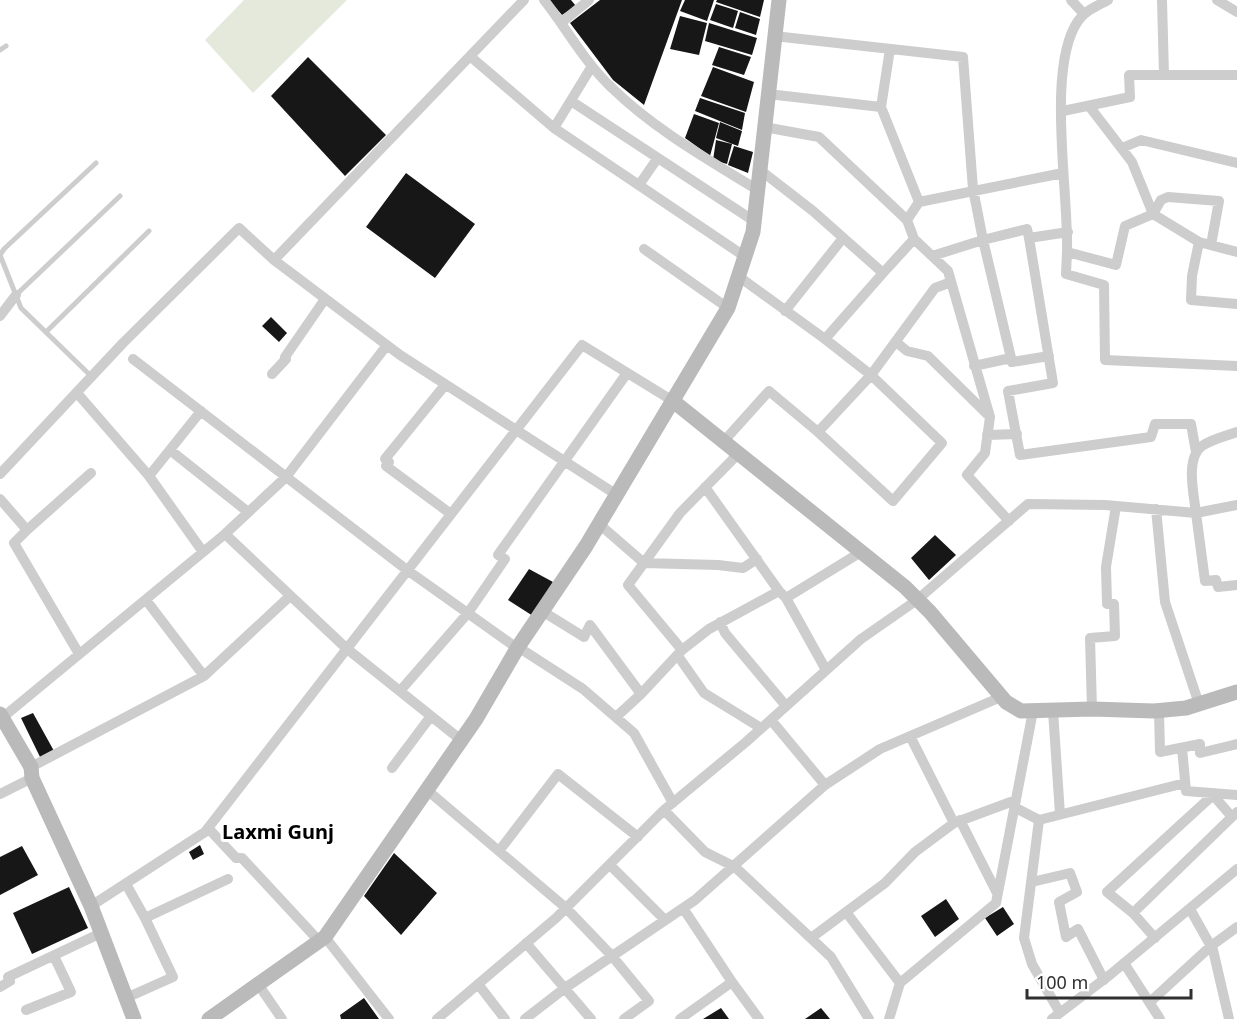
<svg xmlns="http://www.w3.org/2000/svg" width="1237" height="1019" viewBox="0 0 1237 1019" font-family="'Noto Sans',sans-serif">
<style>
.green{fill:#e5e9dc}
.building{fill:#171717}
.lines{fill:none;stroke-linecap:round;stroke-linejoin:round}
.lane{stroke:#cdcdcd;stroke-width:5}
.street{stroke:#cdcdcd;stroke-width:10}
.secondary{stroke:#bababa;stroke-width:15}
.labels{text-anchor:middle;stroke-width:6;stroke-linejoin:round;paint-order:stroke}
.neighbourhood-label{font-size:20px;font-weight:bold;fill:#000;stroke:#fff}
</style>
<rect width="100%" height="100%" fill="#fff"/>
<!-- green -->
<path class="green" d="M 244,0 L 347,0 L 253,93 L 205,40 Z"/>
<!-- building -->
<path class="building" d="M 549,0 L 571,0 L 576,6 L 562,15 Z
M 600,0 L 682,0 L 644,105 L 613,80 L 570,23 Z
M 685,0 L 714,0 L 707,21 L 680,11 Z
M 717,0 L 764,0 L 760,17 L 716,2 Z
M 716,4 L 738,11 L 733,28 L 710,20 Z
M 740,12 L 760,19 L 756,35 L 735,28 Z
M 680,16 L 707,23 L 699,55 L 670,49 Z
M 709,23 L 757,38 L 752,55 L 705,41 Z
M 719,47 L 751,57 L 744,75 L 712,65 Z
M 308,57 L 386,135 L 345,176 L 271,96 Z
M 713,67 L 754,82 L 746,112 L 701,96 Z
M 700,98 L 745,113 L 742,130 L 695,111 Z
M 694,114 L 719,123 L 710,156 L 685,138 Z
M 720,122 L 742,131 L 738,146 L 716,138 Z
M 716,140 L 732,144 L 727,164 L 713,160 Z
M 734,146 L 753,152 L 748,173 L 728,165 Z
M 406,173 L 475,224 L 435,278 L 366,227 Z
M 271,317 L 287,333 L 279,342 L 262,326 Z
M 935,535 L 956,555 L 929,580 L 911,558 Z
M 529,569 L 553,582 L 533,616 L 508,600 Z
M 33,713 L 54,751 L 41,759 L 21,718 Z
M 200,845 L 204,854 L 193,860 L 189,852 Z
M 22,846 L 38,875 L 0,895 L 0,857 Z
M 394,853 L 437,893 L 401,935 L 364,896 Z
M 69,887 L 88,928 L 32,954 L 13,913 Z
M 946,899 L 959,919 L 935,937 L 921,916 Z
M 1003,907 L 1014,924 L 997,936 L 985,918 Z
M 364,998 L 379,1019 L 341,1019 L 340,1015 Z
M 721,1008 L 729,1019 L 703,1019 Z
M 821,1008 L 830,1019 L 805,1019 Z"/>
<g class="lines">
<!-- lane -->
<path class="lane" d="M 0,50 L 6,46
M 0,255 L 21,308 L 92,377
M 0,255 L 4,249 L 96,163
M 16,295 L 120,196
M 46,332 L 149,231"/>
<!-- street -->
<path class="street" d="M 524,0 L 274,260 L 400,355 L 617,495
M 544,0 C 567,29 585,63 612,88 C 654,129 707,159 756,189
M 1071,0 L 1084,14
M 1108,0 C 1097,6 1086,10 1078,21 C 1046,67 1069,194 1067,252 L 1116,265 L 1125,226 L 1153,214 L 1161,200 L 1168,197 L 1219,201 L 1211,245
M 1162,0 L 1164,75
M 1217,0 L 1237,12
M 562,22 L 589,0
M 774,36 L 963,57 L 973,189 L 983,240 L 932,256
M 471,57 L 554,128 L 592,66
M 768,94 L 881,107 L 919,202
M 571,101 L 754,221
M 1089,106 L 1132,162 L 1153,214 L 1199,242 L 1237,252
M 881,107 L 890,49
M 1063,111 L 1130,97 L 1129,75 L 1237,75
M 764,127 L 819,137 L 907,220
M 554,128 L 744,256
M 1122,148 L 1141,140 L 1237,163
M 639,185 L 657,159
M 1068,232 L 1029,238 L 1053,383 L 1008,391 L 1020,455 L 1151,437 L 1155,424 L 1191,424 L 1196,452
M 1029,238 L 1027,229 L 983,240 L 1012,362 L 1049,356
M 914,239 L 948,271 L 990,417 L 985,453 L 967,475 L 1009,521
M 1199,242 L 1192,276 L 1191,300 L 1237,304
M 644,249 L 728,308
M 1067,252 L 1066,274 L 1104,285 L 1105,360 L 1237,366
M 883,273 L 914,239 L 907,220 L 919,202 L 1063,173
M 738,276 L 825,339 L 883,273 L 813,211 L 760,170
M 785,311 L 843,238
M 0,316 L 16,295
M 896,342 L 907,351 L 928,356 L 987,414
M 133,359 L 407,570 L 517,648
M 974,366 L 1011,358
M 272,374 L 286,359 L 285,357 L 325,299
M 445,385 L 385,459 L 389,462 L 386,466 L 451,514
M 77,393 L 149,476 L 201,411
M 818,432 L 893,501 L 942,443 L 871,375 L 935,288 L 951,282
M 987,435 L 1017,434
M 724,441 L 769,391 L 818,432 L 871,375 L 825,339
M 170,450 L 248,512
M 739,453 L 680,513 L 628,585 L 682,650 L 709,629 L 779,591 L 786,598 L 861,552
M 0,474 L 123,343 L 239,228 L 274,260
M 149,476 L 203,552
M 705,487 L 779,591
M 0,499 L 27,530 L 14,543 L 79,654
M 1237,505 L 1196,513 L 1205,581 L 1216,580 L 1218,587 L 1237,585
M 1156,509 L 1165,602 L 1199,704
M 599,524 L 644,563 L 718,565 L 743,568 L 757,559
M 27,530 L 91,473
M 225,534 L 346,648 L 461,740
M 786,598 L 826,670
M 542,611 L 584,637 L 590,625 L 641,694 L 682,650
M 720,622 L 725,633 L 786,706
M 518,647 L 583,689 L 634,733 L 673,803
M 678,656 L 704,693 L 761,728
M 204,676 L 290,596
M 400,691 L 468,613 L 505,559 L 498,555 L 627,373
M 1092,709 L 1090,638 L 1115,636 L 1114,604 L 1107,604 L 1106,567 L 1116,506
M 1053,711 L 1060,814
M 1159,711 L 1160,752 L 1200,744 L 1200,753 L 1237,744
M 616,717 L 641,694
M 2,718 L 225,534 L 286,477 L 387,345
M 771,720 L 825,785
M 910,736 L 954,823
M 1182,748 L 1186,791 L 1237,795
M 31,767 L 204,676 L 146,600
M 392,768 L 431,716
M 427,790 L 566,908 L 612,956 L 649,1001 L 624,1019
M 0,794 L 32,778
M 1014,807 L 1039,820 L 1024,938 L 1032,964 L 1060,1013
M 664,810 L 705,852 L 735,867 L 831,957 L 869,1019
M 960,820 L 997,893
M 1039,820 L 1185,783
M 208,828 L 236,858 L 242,858 L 319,941
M 499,851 L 558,774 L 638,837
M 610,865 L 665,920
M 1032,882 L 1070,873 L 1077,892 L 1059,902 L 1066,937 L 1078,929 L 1104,980
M 126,884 L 145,918 L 228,879
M 91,906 L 205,832 L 582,345 L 673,401
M 683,908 L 732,982
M 1190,909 L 1213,950 L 1229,1019
M 846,912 L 900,983
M 1133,913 L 1107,892 L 1213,795 L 1232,817
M 325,937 L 389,1019
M 811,938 L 885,883 L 915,852 L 954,823 L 1016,800
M 1155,938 L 1133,913 L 1237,812
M 526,943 L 591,1019
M 1124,963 L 1160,1019
M 258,984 L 282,1019
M 478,984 L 505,1019
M 0,987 L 10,981 L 8,977 L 101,933
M 126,998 L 173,977 L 145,918
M 1150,1002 L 1211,946 L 1237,927
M 26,1010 L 71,992 L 54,956
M 437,1019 L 556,918 L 664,810 L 746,742 L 861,639 L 917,600 L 1028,504 L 1105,505 L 1196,513 C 1194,495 1185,458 1202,446 C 1212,439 1226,436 1237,432
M 525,1019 L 565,988 L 695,900 L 825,785 L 880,749 L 1001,697
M 680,1019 L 732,982 L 759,1019
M 889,1019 L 900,983 L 996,903 L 1033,711
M 1052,1019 L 1111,974 L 1237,869"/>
<!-- secondary -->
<path class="secondary" d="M 673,401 L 905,587 L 930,612 L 1006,702 L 1021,711 L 1092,709 L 1154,711 L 1186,708 L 1237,692
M 0,714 L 31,767 L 32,778 L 91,906 L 134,1019
M 209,1019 L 325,937 L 476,719 L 518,647 L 586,546 L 728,308 L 753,232 L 779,0"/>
</g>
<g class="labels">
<!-- neighbourhood labels -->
<g class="neighbourhood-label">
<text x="278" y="839">Laxmi Gunj</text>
</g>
</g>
<!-- scale -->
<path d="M1027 989v9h164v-9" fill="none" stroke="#303030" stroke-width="3"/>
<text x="1036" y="989" font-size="18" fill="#303030" stroke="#ffffff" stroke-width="4.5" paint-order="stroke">100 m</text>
</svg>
